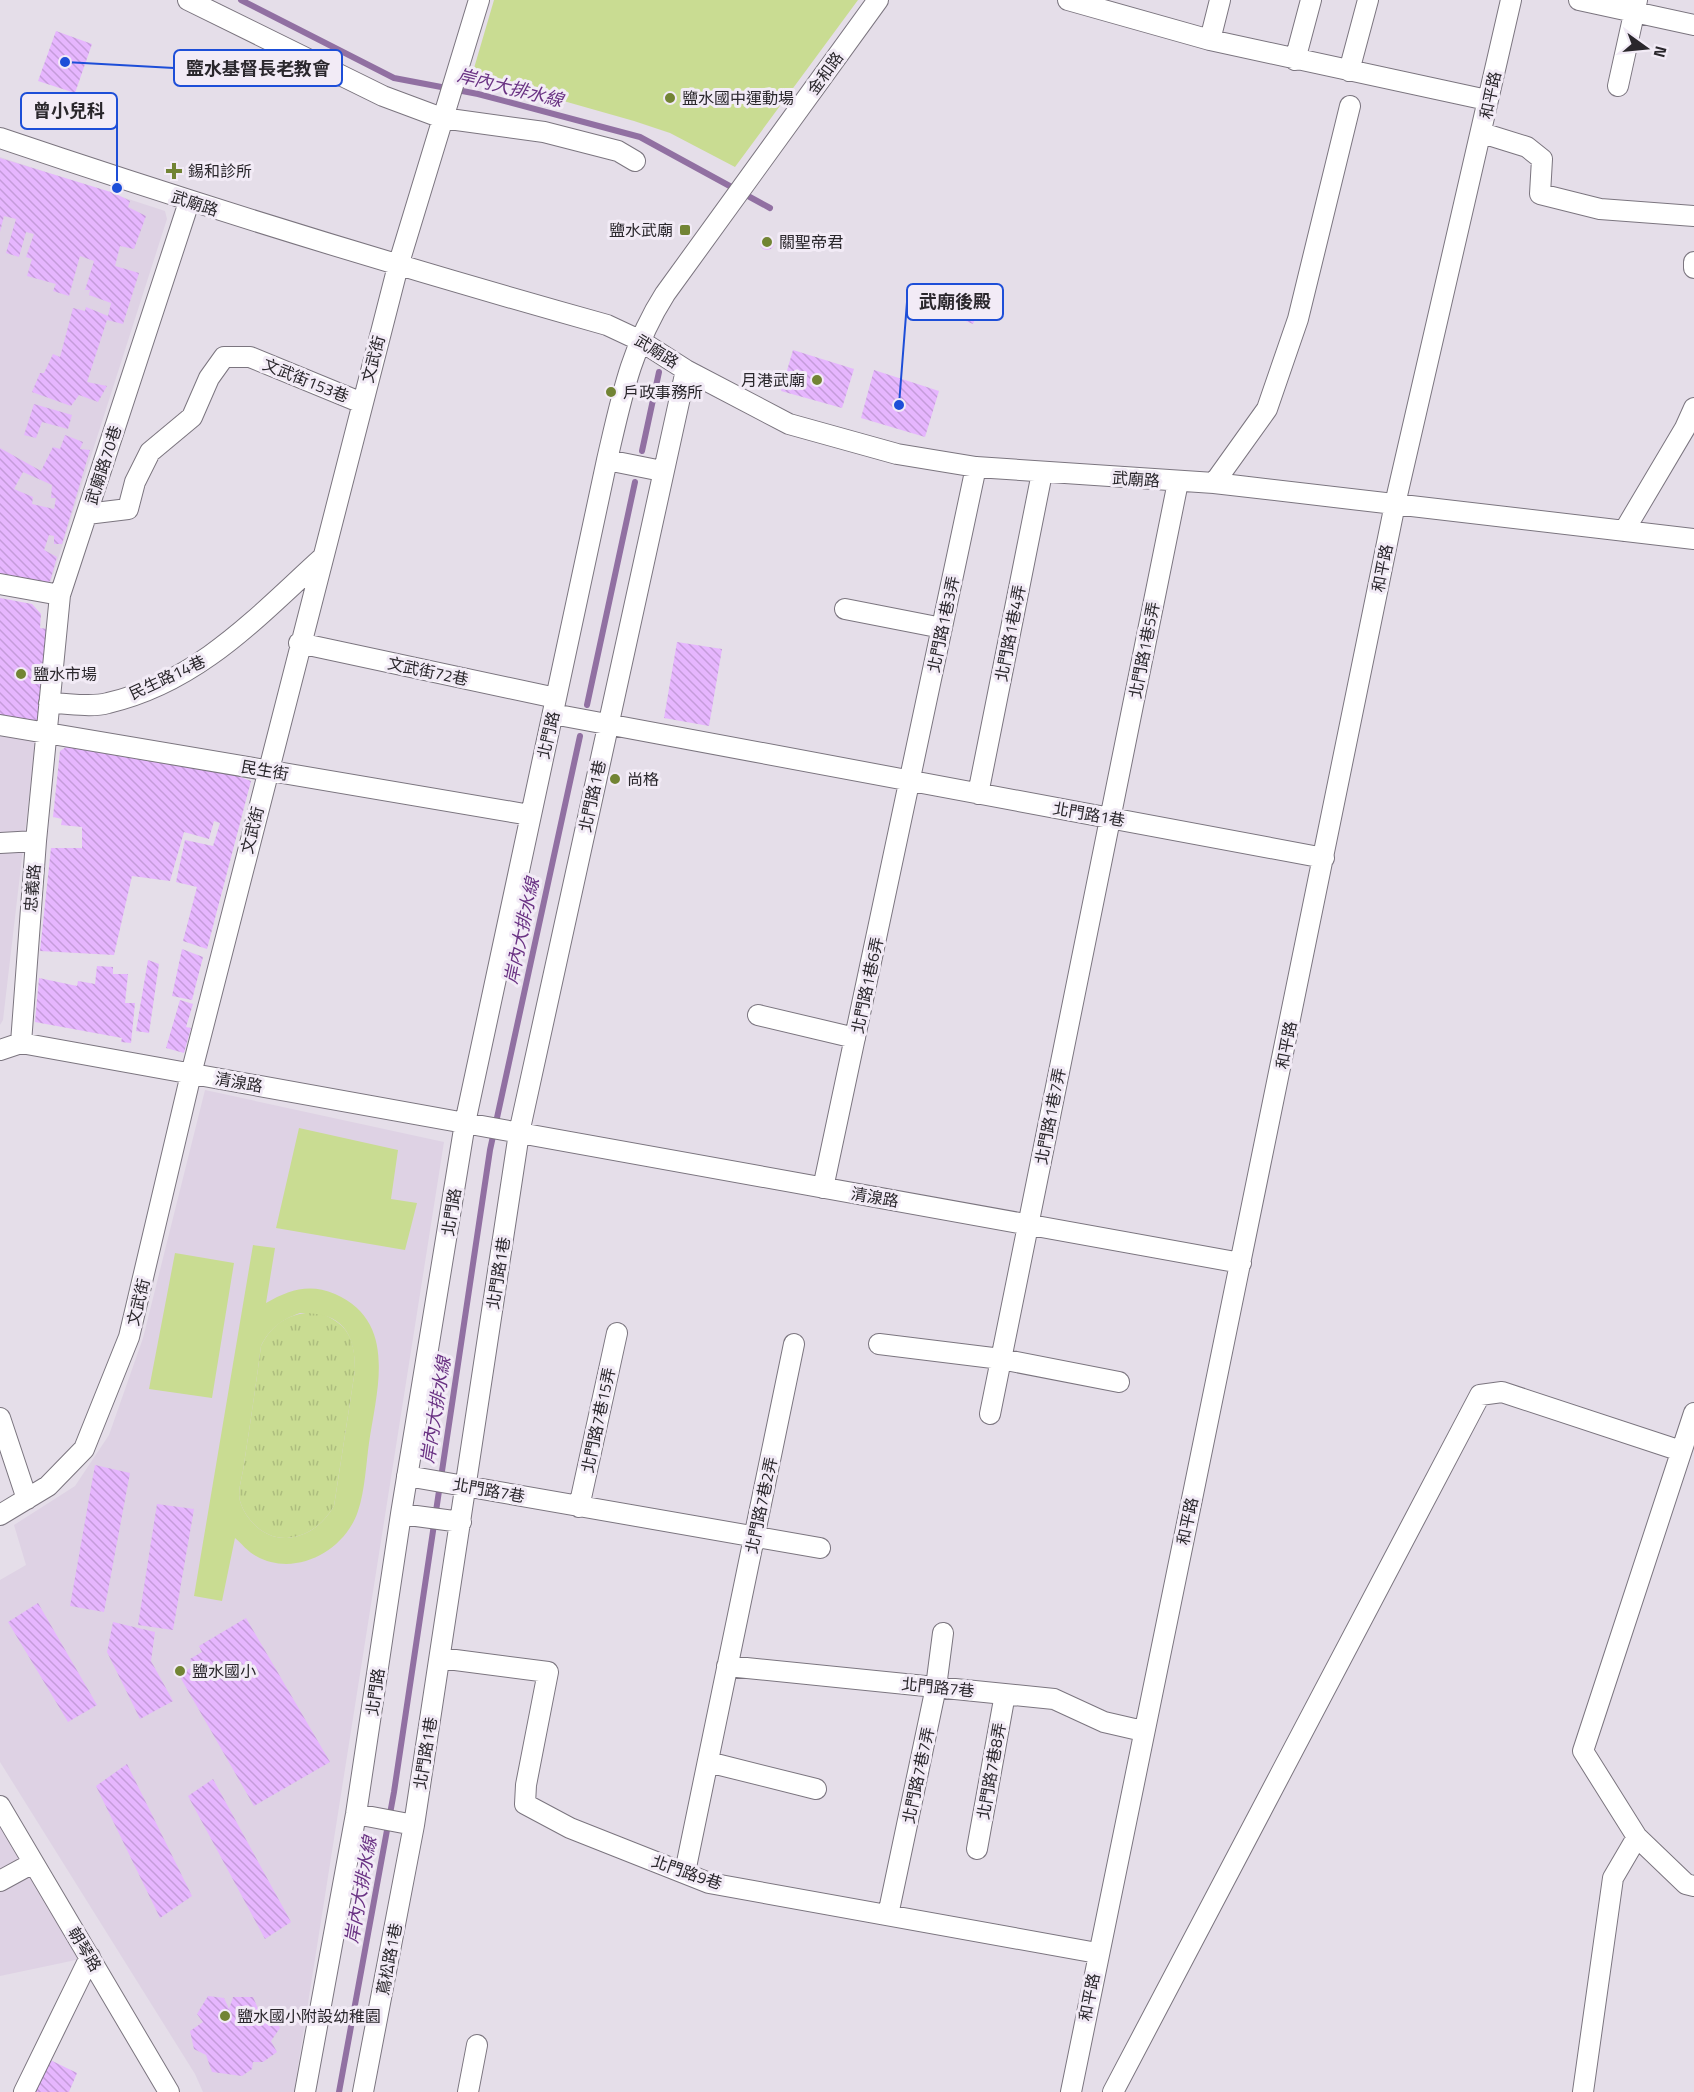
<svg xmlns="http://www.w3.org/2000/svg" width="1694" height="2092" viewBox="0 0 1694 2092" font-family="'Titillium Web','Noto Sans TC',sans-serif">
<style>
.built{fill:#ded2e4}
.grass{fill:url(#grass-tufts)}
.pitch{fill:#c9dc92;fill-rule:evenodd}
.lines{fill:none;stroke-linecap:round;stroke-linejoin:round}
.stream{stroke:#9170a2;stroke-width:6}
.building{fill:url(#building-back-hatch);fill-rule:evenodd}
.minor-casing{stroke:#7b757f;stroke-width:22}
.minor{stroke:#fff;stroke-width:20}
.poi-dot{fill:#728434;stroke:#f2ebf6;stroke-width:2}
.labels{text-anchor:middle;stroke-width:6;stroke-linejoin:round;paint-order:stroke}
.street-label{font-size:16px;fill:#2a272c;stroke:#f2ebf6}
.poi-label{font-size:16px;fill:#2a272c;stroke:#f2ebf6;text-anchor:start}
.water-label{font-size:18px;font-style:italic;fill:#693183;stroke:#f2ebf6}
.leader{fill:none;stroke:#1d4ed8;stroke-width:2}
.callout-dot{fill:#1d4ed8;stroke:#f2ebf6;stroke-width:2}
.callout{fill:#f2ebf6;stroke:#1d4ed8;stroke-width:2}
.callout-label{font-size:18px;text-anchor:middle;font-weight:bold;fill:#2a272c}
</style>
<defs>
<pattern id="grass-tufts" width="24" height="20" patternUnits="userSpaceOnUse" patternTransform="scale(1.5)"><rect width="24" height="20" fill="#c9dc92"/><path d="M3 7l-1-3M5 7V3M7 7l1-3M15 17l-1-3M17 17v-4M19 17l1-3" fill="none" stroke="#adbd7e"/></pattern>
<pattern id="building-back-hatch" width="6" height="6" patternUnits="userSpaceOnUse" patternTransform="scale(1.5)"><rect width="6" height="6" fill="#e6b6fe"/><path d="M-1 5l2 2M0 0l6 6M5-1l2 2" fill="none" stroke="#c59cda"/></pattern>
</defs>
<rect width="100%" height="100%" fill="#e5dee9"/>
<!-- built -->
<path class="built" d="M 0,157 L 165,211 L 167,219 L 49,587 L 0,577 Z
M 0,731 L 36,738 L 3,1020 L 0,1025 Z
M 205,1090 L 444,1142 L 294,2092 L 203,2092 L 195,2074 L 0,1762 L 0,1580 L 26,1565 L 14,1525 L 75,1486 L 109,1435 L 143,1338 Z
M 0,1805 L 90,1957 L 0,1976 Z"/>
<!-- grass -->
<path class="grass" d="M 317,1312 C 348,1323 355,1338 355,1370 L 334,1506 C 323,1524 309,1536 287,1538 C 265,1539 246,1521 240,1501 C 237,1491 243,1475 244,1464 C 250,1425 256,1385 261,1346 C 273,1322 290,1313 317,1312 Z"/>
<!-- pitch -->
<path class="pitch" d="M 494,0 L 858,0 L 735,167 L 670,133 L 634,121 L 472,75 Z
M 299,1128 L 398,1150 L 391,1199 L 417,1203 L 405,1250 L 276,1228 Z
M 253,1245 L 275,1248 L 266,1303 C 289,1290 309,1283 335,1294 C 398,1322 377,1389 369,1443 C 366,1464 365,1490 358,1511 C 345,1551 295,1578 256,1556 C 248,1552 241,1543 235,1538 L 222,1601 L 194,1596 ZM 300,1313 C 341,1312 355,1331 355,1370 L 334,1506 C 323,1524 309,1536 287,1538 C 265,1539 246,1521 240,1501 C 237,1491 243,1475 244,1464 C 250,1425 256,1385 261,1346 C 270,1328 281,1320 300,1313 Z
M 175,1253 L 234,1263 L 212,1398 L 149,1389 Z"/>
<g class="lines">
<!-- stream -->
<path class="stream" d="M 241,0 L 394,78 L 478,94 L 640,137 L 770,208
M 642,451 L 659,372
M 587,705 L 635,482
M 339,2092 L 394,1792 L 490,1150 L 580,736"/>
</g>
<!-- building -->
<path class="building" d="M 56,31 L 92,44 L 75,93 L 38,81 Z
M 0,158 L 114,193 L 130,201 L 128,207 L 146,216 L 134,249 L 120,246 L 115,266 L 139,273 L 123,324 L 107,320 L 87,382 L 107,386 L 98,402 L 79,395 L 71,406 L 32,392 L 40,373 L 44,373 L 53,354 L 60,357 L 73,308 L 85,311 L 86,307 L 108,316 L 111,303 L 89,295 L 90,290 L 85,290 L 94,261 L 80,256 L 69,296 L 53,291 L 56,284 L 27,276 L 32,259 L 26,257 L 34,234 L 26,232 L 19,257 L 6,253 L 16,219 L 4,216 L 0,232 Z
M760 243a7 7 0 1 1 14 0a7 7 0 1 1-14 0Z
M 932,285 L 981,305 L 973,324 L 924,304 Z
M 793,350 L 854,369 L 842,408 L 781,391 Z
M 874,370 L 939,391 L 925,437 L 861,418 Z
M 34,404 L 72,415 L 68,429 L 42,422 L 36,438 L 24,435 Z
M 65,435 L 83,442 L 80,449 L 90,450 L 62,544 L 54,544 L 54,536 L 49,535 L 44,550 L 57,557 L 50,581 L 44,585 L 0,576 L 0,448 L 41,471 L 53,447 L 60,449 ZM 23,472 L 52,485 L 51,498 L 56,498 L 54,509 L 32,504 L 33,497 L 14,489 Z
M 0,598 L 32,604 L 41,614 L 40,628 L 48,629 L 37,727 L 0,720 Z
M 677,642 L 722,649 L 709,726 L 664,718 Z
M 66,747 L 88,747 L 184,764 L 185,766 L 226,772 L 251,781 L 207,949 L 183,941 L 197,887 L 176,882 L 185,840 L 213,846 L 220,823 L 214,821 L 209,839 L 184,832 L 170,881 L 132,876 L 114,955 L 40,951 L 51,848 L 82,848 L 82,827 L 61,825 L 62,819 L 53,817 L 60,751 Z
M 182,949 L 203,957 L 192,1000 L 172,996 Z
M 148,960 L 159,964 L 149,1033 L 136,1031 Z
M 97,966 L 113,967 L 113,974 L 128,974 L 125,1003 L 135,1003 L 131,1043 L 121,1042 L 122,1038 L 35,1022 L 39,978 L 77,986 L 78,981 L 95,984 Z
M 180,1000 L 193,1004 L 186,1027 L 191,1028 L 184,1053 L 166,1048 Z
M 95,1465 L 130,1473 L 104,1612 L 70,1606 Z
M 157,1504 L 194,1509 L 173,1630 L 138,1625 Z
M 38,1603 L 97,1705 L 68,1722 L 8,1622 Z
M 246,1618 L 330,1762 L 254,1806 L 179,1675 L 194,1666 L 190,1659 L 202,1652 L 199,1646 Z
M 113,1622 L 155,1632 L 151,1661 L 173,1701 L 140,1719 L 107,1652 Z
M 127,1764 L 192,1896 L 160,1918 L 96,1786 Z
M 213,1779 L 291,1922 L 265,1939 L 188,1796 Z
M 208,1996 L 224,1998 L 229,2009 L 233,1997 L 253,1997 L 259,2011 L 273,2014 L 280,2028 L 271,2041 L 277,2052 L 263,2062 L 253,2062 L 252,2069 L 242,2076 L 212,2072 L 206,2055 L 194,2049 L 190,2031 L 203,2022 L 197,2014 Z
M 42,2056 L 77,2073 L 69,2092 L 24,2092 Z"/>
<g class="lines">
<!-- minor casing -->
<g class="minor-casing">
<path id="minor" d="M 188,0 L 383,96 L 442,118 L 544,132 L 618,151 L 635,161
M 1068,0 L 1210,40 L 1487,100
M 1579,0 L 1694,25
M 1210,40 L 1220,0
M 1295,60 L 1311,0
M 1349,71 L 1368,0
M 1618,86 L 1637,0
M 1482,133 L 1527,147 L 1542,159 L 1540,194 L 1600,209 L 1694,216
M 0,138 C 201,206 403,268 607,325 L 639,340 L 686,370 L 789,424 L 897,454 L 976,467 L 1214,483 L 1694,539
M 1694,262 L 1694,268
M 607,460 L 662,471
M 1214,483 L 1267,409 L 1298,319 L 1350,106
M 87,514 L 128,509 L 135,482 L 150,452 L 192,417 L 209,378 L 224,357 L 250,357 L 362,403
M 1624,531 L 1685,428 L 1694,408
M 0,584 L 60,595
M 845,609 L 942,628
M 299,643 L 556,698
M 49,703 C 68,703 90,708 108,703 C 198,682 256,618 321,559
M 553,714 L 1324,858
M 0,725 L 530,815
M 978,794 L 1042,473
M 0,843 L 36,841
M 758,1015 L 855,1038
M 21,1043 L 36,841 L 60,595 L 189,202
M 0,1050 L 21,1043 L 1241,1263
M 823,1188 L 976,467
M 879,1344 L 1001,1359 L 1119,1382
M 1694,1413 L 1583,1751 L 1637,1837 L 1686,1884 L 1694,1886
M 990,1414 L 1178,482
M 0,1418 L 27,1499
M 407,1476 L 820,1548
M 579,1507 L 617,1333
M 401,1514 L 461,1522
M 0,1515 L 48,1486 L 84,1449 L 129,1337 L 191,1074 L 398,266 L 479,0
M 440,1658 L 548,1672 L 526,1785 L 525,1804 L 570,1828 L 709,1883 L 1097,1953
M 727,1666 L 1054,1699 L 1104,1722 L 1143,1731
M 708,1762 L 816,1789
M 0,1806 L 169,2092
M 356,1814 L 414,1825
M 977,1849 L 1005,1694
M 685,1872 L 794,1344
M 0,1881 L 33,1863
M 888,1915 L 936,1687 L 943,1633
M 24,2092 L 90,1957
M 305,2092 L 356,1814 L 401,1514 L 465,1123 L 607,460 C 621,400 631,347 665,294 L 878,0
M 363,2092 L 414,1825 L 519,1133 L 686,370
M 468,2092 L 477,2045
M 1071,2092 L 1395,504 L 1511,0
M 1113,2092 L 1480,1395 L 1502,1392 L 1681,1451
M 1583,2092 L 1613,1878 L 1637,1837"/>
</g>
<!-- minor -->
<use href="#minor" class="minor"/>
</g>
<!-- markers -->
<g class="poi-dot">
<circle cx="670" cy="98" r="6"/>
<path d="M171 162h6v6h6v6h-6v6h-6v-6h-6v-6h6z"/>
<rect x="679" y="224" width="12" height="12" rx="3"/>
<circle cx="767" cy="242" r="6"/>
<circle cx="817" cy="380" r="6"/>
<circle cx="611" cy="392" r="6"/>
<circle cx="21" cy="674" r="6"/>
<circle cx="615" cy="779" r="6"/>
<circle cx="180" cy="1671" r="6"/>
<circle cx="225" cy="2016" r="6"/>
</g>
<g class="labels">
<!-- street labels -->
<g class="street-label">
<text transform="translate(825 73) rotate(-54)" y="6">金和路</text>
<text transform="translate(1490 95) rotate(-78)" y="6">和平路</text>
<text transform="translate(195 203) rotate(18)" y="6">武廟路</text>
<text transform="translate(657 351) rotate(32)" y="6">武廟路</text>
<text transform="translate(373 359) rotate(-75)" y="6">文武街</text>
<text transform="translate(306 380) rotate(22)" y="6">文武街153巷</text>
<text transform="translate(103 465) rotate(-72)" y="6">武廟路70巷</text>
<text transform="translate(1136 479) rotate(4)" y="6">武廟路</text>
<text transform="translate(1382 568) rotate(-79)" y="6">和平路</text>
<text transform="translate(943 624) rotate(-78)" y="6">北門路1巷3弄</text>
<text transform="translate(1010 633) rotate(-79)" y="6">北門路1巷4弄</text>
<text transform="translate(1144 650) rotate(-79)" y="6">北門路1巷5弄</text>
<text transform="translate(428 671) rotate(12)" y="6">文武街72巷</text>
<text transform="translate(167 677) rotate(-25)" y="6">民生路14巷</text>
<text transform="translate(548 735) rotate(-77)" y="6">北門路</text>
<text transform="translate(265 770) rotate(10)" y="6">民生街</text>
<text transform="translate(592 796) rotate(-78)" y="6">北門路1巷</text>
<text transform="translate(1089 814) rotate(10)" y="6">北門路1巷</text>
<text transform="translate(252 830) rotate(-76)" y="6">文武街</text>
<text transform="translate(32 888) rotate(-85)" y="6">忠義路</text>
<text transform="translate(867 985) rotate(-78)" y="6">北門路1巷6弄</text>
<text transform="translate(1286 1045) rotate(-79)" y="6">和平路</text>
<text transform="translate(239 1082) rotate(10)" y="6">清湶路</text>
<text transform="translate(1050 1116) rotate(-79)" y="6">北門路1巷7弄</text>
<text transform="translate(875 1197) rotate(10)" y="6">清湶路</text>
<text transform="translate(451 1212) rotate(-81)" y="6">北門路</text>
<text transform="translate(498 1273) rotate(-81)" y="6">北門路1巷</text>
<text transform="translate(138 1302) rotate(-76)" y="6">文武街</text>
<text transform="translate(598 1420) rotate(-78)" y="6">北門路7巷15弄</text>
<text transform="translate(489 1490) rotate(10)" y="6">北門路7巷</text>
<text transform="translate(761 1505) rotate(-78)" y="6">北門路7巷2弄</text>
<text transform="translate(1187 1521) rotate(-78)" y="6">和平路</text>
<text transform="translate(938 1687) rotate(6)" y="6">北門路7巷</text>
<text transform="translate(375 1692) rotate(-82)" y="6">北門路</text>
<text transform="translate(425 1753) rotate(-81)" y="6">北門路1巷</text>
<text transform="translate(991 1771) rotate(-80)" y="6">北門路7巷8弄</text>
<text transform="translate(918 1775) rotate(-78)" y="6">北門路7巷7弄</text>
<text transform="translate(687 1872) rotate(19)" y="6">北門路9巷</text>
<text transform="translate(85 1949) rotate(59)" y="6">朝琴路</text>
<text transform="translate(389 1959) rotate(-79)" y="6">蔦松路1巷</text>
<text transform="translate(1089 1997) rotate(-79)" y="6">和平路</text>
</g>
<!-- poi labels -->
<g class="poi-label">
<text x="682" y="104">鹽水國中運動場</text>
<text x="188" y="177">錫和診所</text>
<text x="673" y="236" text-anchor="end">鹽水武廟</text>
<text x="779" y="248">關聖帝君</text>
<text x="805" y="386" text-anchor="end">月港武廟</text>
<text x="623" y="398">戶政事務所</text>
<text x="33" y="680">鹽水市場</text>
<text x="627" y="785">尚格</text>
<text x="192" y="1677">鹽水國小</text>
<text x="237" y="2022">鹽水國小附設幼稚園</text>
</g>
<!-- water labels -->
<g class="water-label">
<text transform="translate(510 88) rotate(14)" y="6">岸內大排水線</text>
<text transform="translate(522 931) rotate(-78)" y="6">岸內大排水線</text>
<text transform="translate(436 1410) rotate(-81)" y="6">岸內大排水線</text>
<text transform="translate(361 1890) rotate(-80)" y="6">岸內大排水線</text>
</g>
</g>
<!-- callouts -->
<path class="leader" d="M65 62L174 68M117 188L117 111M899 405L907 302"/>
<g class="callout-dot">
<circle cx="65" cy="62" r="6"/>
<circle cx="117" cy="188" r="6"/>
<circle cx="899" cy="405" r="6"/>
</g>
<g class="callout">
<rect x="174" y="50" width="168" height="36" rx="6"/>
<rect x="21" y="93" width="96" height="36" rx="6"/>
<rect x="907" y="284" width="96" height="36" rx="6"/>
</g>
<g class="callout-label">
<text x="258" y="75">盬水基督長老教會</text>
<text x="69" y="117">曾小兒科</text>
<text x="955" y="308">武廟後殿</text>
</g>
<!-- north arrow -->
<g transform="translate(1646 48) rotate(105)" stroke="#f2ebf6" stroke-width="4.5" paint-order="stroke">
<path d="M0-4.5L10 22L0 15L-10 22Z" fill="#2a272c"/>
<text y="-9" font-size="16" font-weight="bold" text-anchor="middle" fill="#2a272c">N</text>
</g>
</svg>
